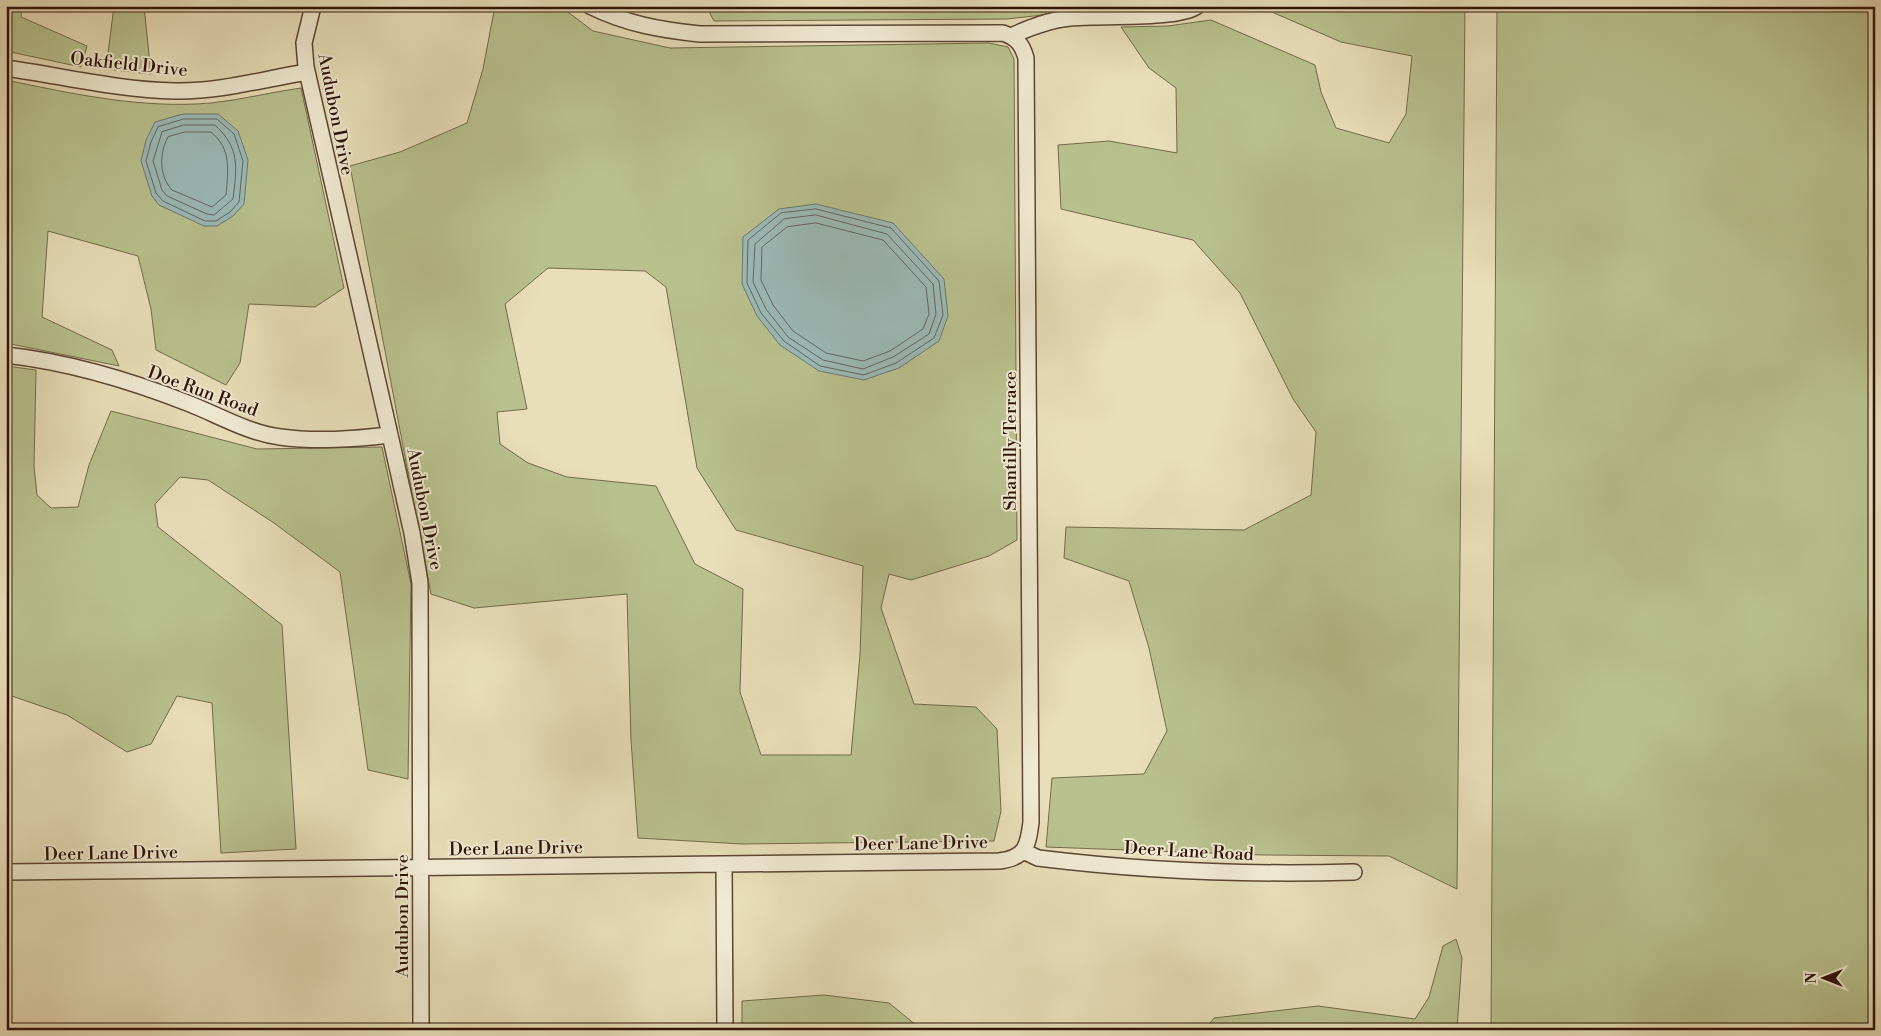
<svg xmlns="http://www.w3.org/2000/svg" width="1881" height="1036" viewBox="0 0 1881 1036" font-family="'Libre Bodoni',serif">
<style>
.green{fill:#b8c18e;stroke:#736a4b;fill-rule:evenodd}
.water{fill:#9bbab8;stroke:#6f7772}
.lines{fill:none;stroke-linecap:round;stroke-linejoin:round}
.shore{stroke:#646660;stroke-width:1}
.minor-casing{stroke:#5c4534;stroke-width:18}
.minor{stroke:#f0ead2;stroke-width:15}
.labels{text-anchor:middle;stroke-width:4;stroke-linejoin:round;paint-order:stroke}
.street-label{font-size:18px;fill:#2e1208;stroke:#f0ead2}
</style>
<rect width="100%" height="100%" fill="#e8deb9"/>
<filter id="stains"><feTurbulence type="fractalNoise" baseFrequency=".004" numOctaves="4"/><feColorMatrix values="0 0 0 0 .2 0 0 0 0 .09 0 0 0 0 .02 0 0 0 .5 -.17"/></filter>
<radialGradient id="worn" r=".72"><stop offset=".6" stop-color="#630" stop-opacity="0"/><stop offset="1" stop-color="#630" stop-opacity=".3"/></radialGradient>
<!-- green -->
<path class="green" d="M 6,6 L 22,6 L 21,17 L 87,46 L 81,67 L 6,51 Z
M 114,6 L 144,6 L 151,74 L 106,69 Z
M 495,6 L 560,6 L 593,31 L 670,48 L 989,43 L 1008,47 L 1014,59 L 1017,540 L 989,556 L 911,580 L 889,574 L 881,608 L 914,704 L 976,707 L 997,729 L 1001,811 L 994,841 L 742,844 L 638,838 L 631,740 L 627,594 L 474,608 L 431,594 L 350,166 L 400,152 L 467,123 L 483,69 ZM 548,268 L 645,271 L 666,287 L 697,468 L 736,530 L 863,566 L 860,655 L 851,755 L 761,755 L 740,692 L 743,589 L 695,564 L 656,486 L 567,477 L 528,463 L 500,444 L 497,412 L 527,409 L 505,304 Z
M 706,6 L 1125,6 L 1007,19 L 714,21 Z
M 1258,6 L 1465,6 L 1457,889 L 1389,856 L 1264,855 L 1046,847 L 1052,778 L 1144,774 L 1167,731 L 1149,648 L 1129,581 L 1064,558 L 1066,527 L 1244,530 L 1311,495 L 1316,432 L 1293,399 L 1240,293 L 1193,240 L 1061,209 L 1058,145 L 1109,141 L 1177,153 L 1176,88 L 1149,68 L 1121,27 L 1168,26 L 1211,20 L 1315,65 L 1321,92 L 1336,128 L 1389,143 L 1406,114 L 1412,56 L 1341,42 Z
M 1497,6 L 1875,6 L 1875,1030 L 1491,1030 Z
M 6,80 C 73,94 142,109 211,103 C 241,100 271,92 301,88 L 344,288 L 315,307 L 249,304 L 240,363 L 226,385 L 156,350 L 151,309 L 138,256 L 48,231 L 42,317 L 112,350 L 119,366 L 6,343 Z
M 6,366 L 36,370 L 34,466 L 37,495 L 51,508 L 78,507 L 89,465 L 111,411 L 257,449 L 382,447 L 411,584 L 408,779 L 368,770 L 340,572 L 274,523 L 208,480 L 180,477 L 155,504 L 158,527 L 282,625 L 296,849 L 221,853 L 212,703 L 177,696 L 151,744 L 127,752 L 67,715 L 6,694 Z
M 1456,939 L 1462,958 L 1457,1030 L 1204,1030 L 1214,1018 L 1318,1006 L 1415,1019 L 1429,997 L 1443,946 Z
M 824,995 L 889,1003 L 922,1030 L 742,1030 L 742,1001 Z"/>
<!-- water -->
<path class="water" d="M 183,114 L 218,114 L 238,131 L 248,160 L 244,204 L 233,216 L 217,226 L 204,226 L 159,205 L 152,196 L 141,161 L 146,140 L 155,122 Z
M 816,204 L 893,223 L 944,279 L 948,316 L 939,341 L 899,368 L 864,380 L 819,371 L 780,345 L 757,316 L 742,284 L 743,237 L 779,209 Z"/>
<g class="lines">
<!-- shore -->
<path class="shore" d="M 184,119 L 217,119 L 234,134 L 243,161 L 239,202 L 230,212 L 216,221 L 205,221 L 163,201 L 156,193 L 146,161 L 151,142 L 158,127 Z
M 184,125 L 215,125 C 240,148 237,167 233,199 L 214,215 L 207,214 L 167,196 L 162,190 L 153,161 L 162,132 Z
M 185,132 L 211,132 C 232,149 228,171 226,195 L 212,207 L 172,190 C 159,176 159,153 168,137 Z
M 816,209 L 891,228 L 939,281 L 943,315 L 934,338 L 896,363 L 864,375 L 820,366 L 784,341 L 761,313 L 747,283 L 748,240 L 781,213 Z
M 816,215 L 887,234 L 933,284 L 936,314 L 929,334 L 893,357 L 863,369 L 823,360 L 788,337 L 766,309 L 753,282 L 755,244 L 784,219 Z
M 816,223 L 883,240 L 926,287 L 929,314 L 923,329 L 890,351 L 863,361 L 826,353 L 793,331 L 773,305 L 761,280 L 762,247 L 787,227 Z"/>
<!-- minor casing -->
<g class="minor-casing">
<path id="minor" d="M 313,6 L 304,43 L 306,67 L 390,435 L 412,533 L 420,583 L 421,1030
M 1011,36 C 1031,27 1049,20 1070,18 C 1097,15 1180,20 1197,6
M 6,68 C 62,76 119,90 175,91 C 219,92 264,79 307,72
M 6,355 C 68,362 132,381 190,404 C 220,416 249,433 280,437 C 317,442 354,439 390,435
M 1023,851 L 1038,858 C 1143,871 1248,875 1354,872
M 724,864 L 725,1030
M 6,872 L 999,861 C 1025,858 1028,847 1031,822 L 1026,58 C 1022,44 1017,38 1003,33 L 700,34 C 661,30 626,24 590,6"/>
</g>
<!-- minor -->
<use href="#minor" class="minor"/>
</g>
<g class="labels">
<!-- street labels -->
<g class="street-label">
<text transform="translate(129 64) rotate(6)" y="6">Oakfield Drive</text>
<text transform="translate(336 114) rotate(79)" y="6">Audubon Drive</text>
<text transform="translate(203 391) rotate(20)" y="6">Doe Run Road</text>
<text transform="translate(1010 441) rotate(-90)" y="6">Shantilly Terrace</text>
<text transform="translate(425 509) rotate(79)" y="6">Audubon Drive</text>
<text transform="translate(921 843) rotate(-1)" y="6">Deer Lane Drive</text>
<text transform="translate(516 848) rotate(-1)" y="6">Deer Lane Drive</text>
<text transform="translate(1189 851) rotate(3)" y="6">Deer Lane Road</text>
<text transform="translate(111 853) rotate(-1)" y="6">Deer Lane Drive</text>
<text transform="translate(402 916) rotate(-90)" y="6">Audubon Drive</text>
</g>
</g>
<!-- margin -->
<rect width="1881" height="1036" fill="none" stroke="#e8deb9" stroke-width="25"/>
<rect x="8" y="8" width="1866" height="1021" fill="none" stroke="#2e1208" stroke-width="2.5"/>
<rect x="12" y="12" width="1856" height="1011" fill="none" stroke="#2e1208"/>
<!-- north arrow -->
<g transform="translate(1824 978) rotate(270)" stroke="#f0ead2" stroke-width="4" paint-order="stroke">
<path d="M0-4L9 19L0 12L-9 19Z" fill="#2e1208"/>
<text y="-8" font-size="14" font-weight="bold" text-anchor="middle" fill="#2e1208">N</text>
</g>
<rect width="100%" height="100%" filter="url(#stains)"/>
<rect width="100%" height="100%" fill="url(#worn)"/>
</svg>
